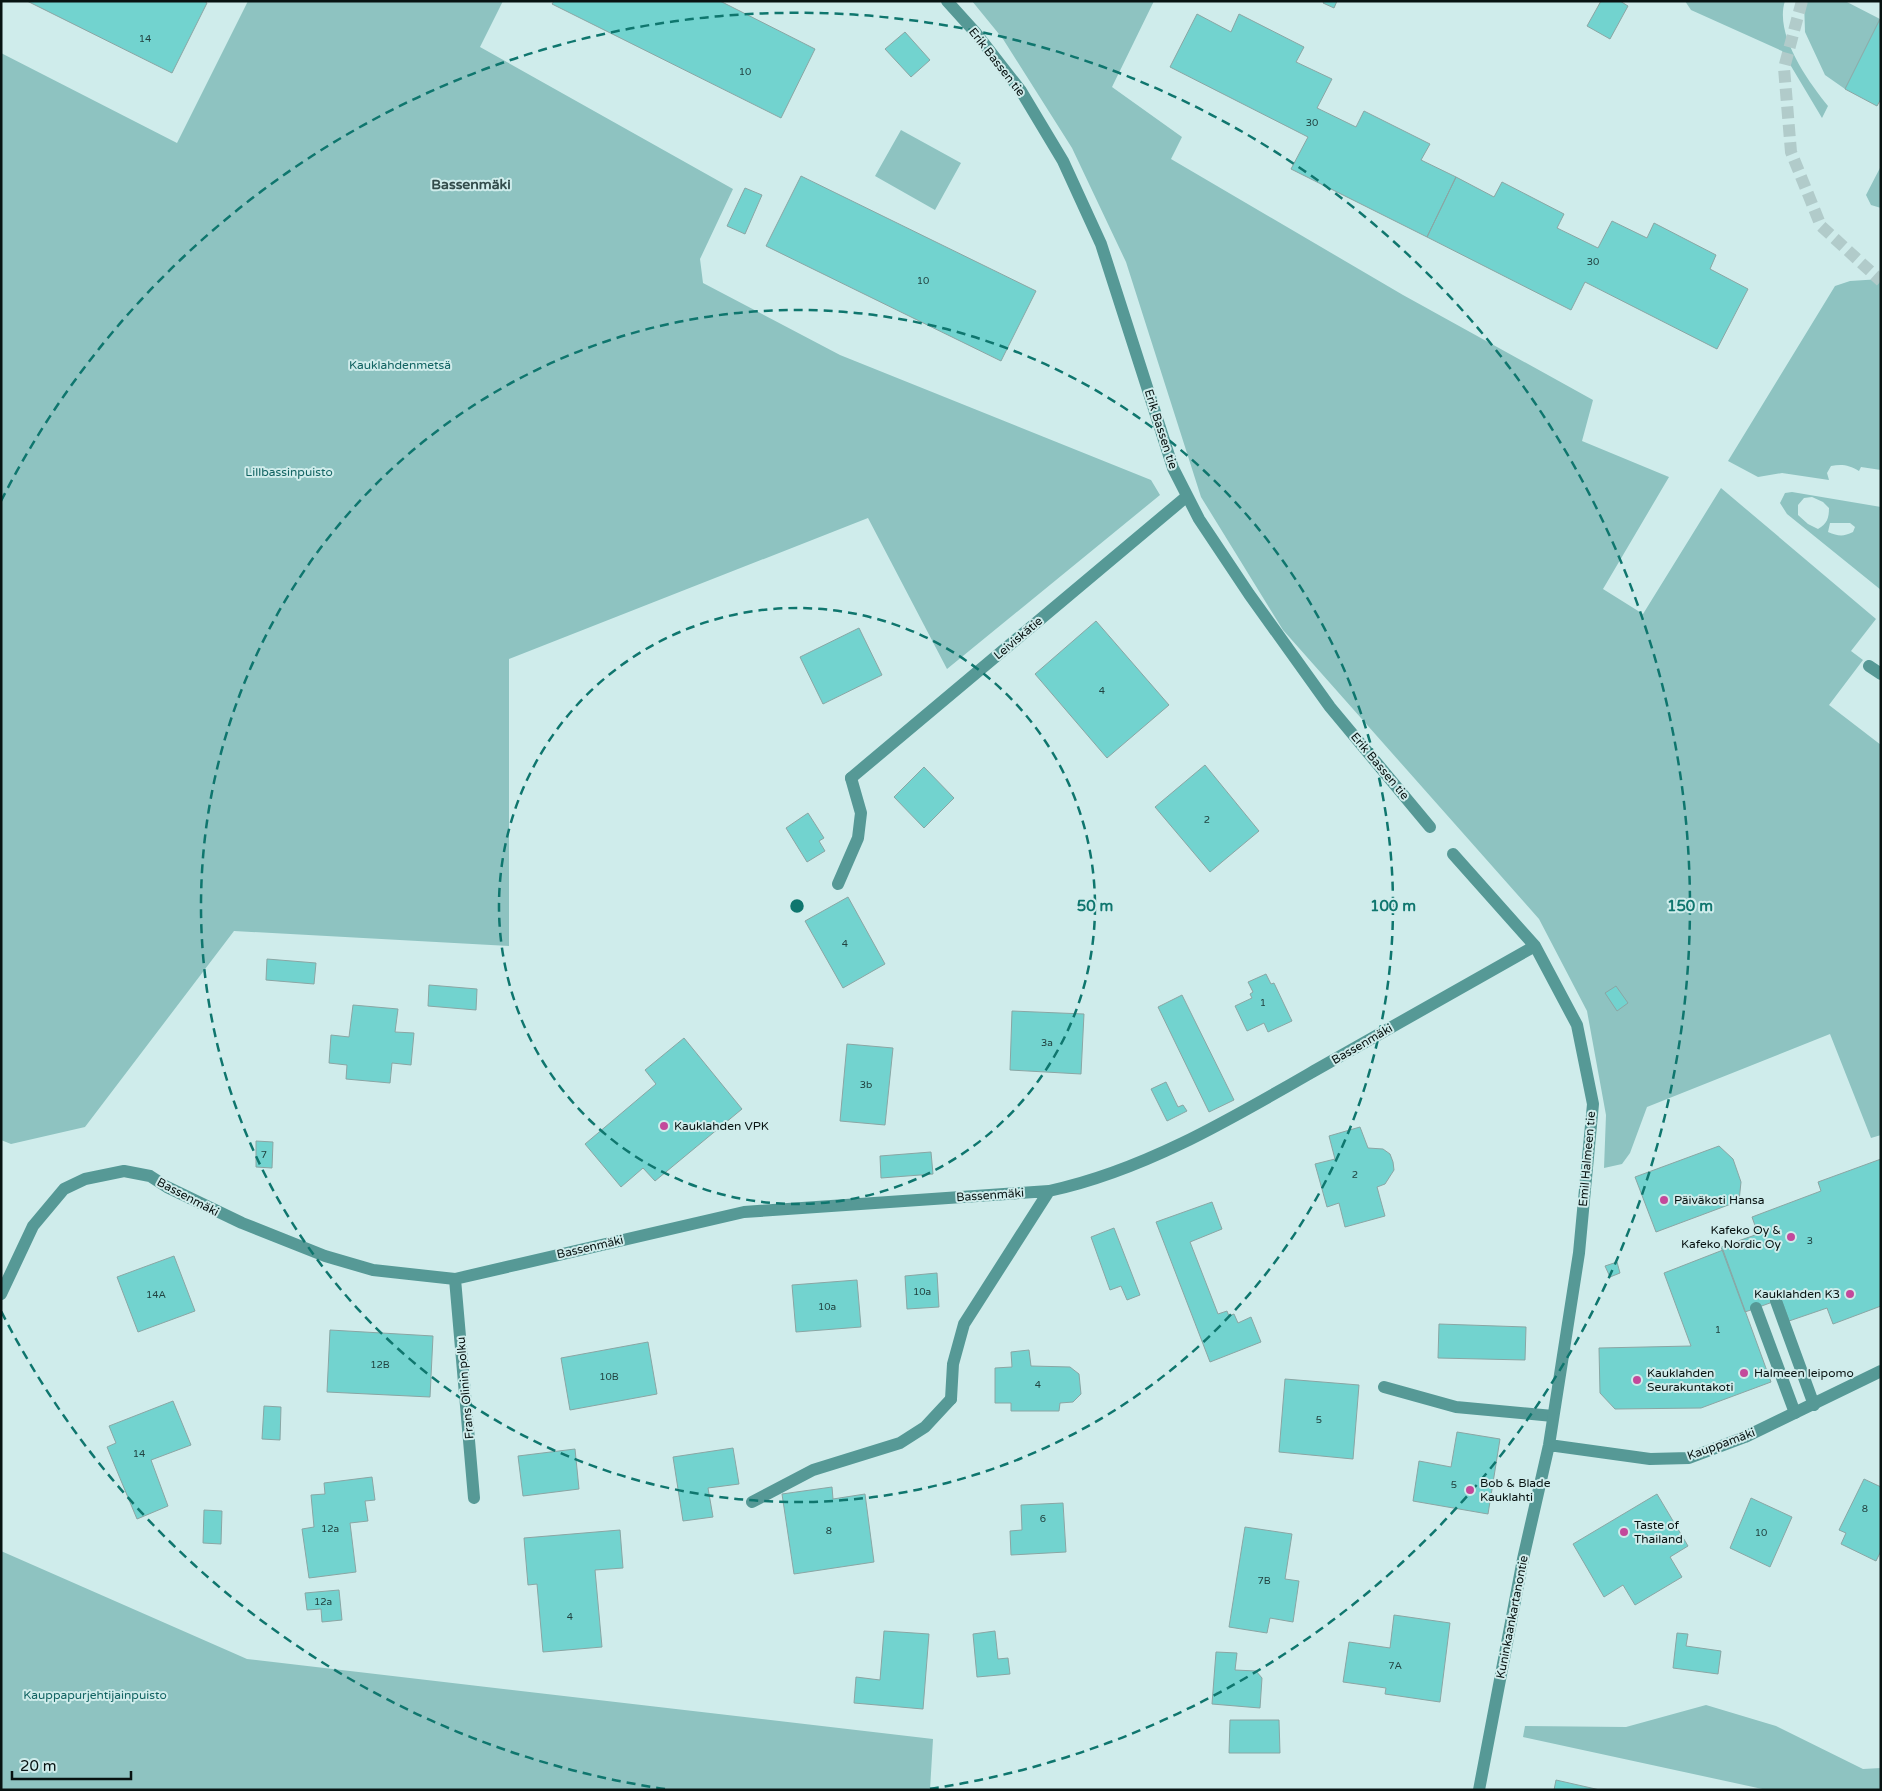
<svg xmlns="http://www.w3.org/2000/svg" width="1882" height="1791" viewBox="0 0 1882 1791" font-family="'Varela Round',sans-serif">
<style>
.green{fill:#8ec3c1;fill-rule:evenodd}
.building{fill:#72d3cf;stroke:#8aa6a4}
.lines{fill:none;stroke-linecap:round;stroke-linejoin:round}
.tertiary-tunnel{stroke:#b1cbca;stroke-width:12;stroke-dasharray:12 6;stroke-linecap:butt}
.service{stroke:#569996;stroke-width:12}
.minor{stroke:#569996;stroke-width:12}
.ring{fill:none;stroke:#0f766e;stroke-width:2.5;stroke-dasharray:9 6}
.poi-dot{fill:#c3499b;stroke:#cfeceb;stroke-width:2}
.labels{text-anchor:middle;stroke-width:4;stroke-linejoin:round;paint-order:stroke}
.number-label{font-size:10px;fill:#224341}
.street-label{font-size:12px;fill:#081312;stroke:#cfeceb}
.park-label{font-size:12px;fill:#126362;stroke:#cfeceb}
.poi-label{font-size:12px;fill:#081312;stroke:#cfeceb;text-anchor:start}
.neighbourhood-label{font-size:14px;font-weight:bold;fill:#334c4b;stroke:#cfeceb}
.centre{fill:#0f766e;stroke:#cfeceb;stroke-width:2.5}
.ring-label{font-size:15px;text-anchor:middle;font-weight:bold;fill:#0f766e;stroke:#cfeceb;stroke-width:4;stroke-linejoin:round;paint-order:stroke}
</style>
<rect width="100%" height="100%" fill="#cfeceb"/>
<!-- green -->
<path class="green" d="M 248,1 L 503,1 L 480,47 L 733,189 L 700,259 L 703,283 L 840,355 L 1151,480 L 1160,495 L 947,669 L 868,518 L 509,659 L 509,946 L 234,931 L 85,1127 L 11,1144 L 1,1140 L 1,53 L 177,143 Z
M 972,1 L 1154,1 L 1112,87 L 1182,137 L 1171,159 L 1403,295 L 1593,400 L 1582,441 L 1669,477 L 1603,589 L 1643,614 L 1721,488 L 1876,619 L 1851,651 L 1863,660 L 1829,705 L 1881,745 L 1881,1135 L 1871,1138 L 1830,1034 L 1647,1107 L 1630,1153 L 1622,1164 L 1604,1168 L 1606,1115 L 1587,1011 L 1539,919 L 1283,630 L 1201,497 L 1126,262 L 1072,148 L 1003,39 Z
M 1685,1 L 1785,1 C 1774,34 1808,81 1828,106 L 1822,118 L 1782,51 L 1691,10 Z
M 1804,1 L 1845,1 L 1880,19 L 1845,89 L 1825,75 L 1805,32 Z
M 901,130 L 961,163 L 935,210 L 875,176 Z
M 1881,166 L 1881,208 L 1871,205 L 1866,195 Z
M 1881,279 L 1881,470 L 1861,467 L 1859,471 C 1849,465 1842,464 1831,466 L 1827,473 L 1829,480 L 1782,473 L 1758,477 L 1728,461 L 1835,286 L 1850,281 Z
M 1792,492 L 1881,507 L 1881,590 L 1787,514 L 1780,503 L 1785,493 ZM 1812,497 L 1823,502 L 1829,508 C 1829,518 1827,524 1818,529 L 1808,524 L 1798,515 L 1798,505 L 1804,498 ZM 1830,523 L 1850,523 L 1855,527 L 1853,532 C 1843,537 1838,536 1828,532 Z
M 1,1551 L 247,1659 L 933,1739 L 930,1790 L 1,1790 Z
M 1706,1705 L 1776,1726 L 1863,1769 L 1881,1768 L 1881,1790 L 1767,1790 L 1523,1737 L 1525,1726 L 1626,1727 Z"/>
<!-- building -->
<path class="building" d="M 27,1 L 204,1 L 207,3 L 172,73 Z
M 554,1 L 720,1 L 815,49 L 781,118 L 552,4 Z
M 1324,1 L 1337,1 L 1334,8 L 1323,3 Z
M 1601,1 L 1620,1 L 1628,6 L 1610,39 L 1587,26 Z
M 1197,14 L 1231,32 L 1239,14 L 1304,47 L 1296,62 L 1332,79 L 1317,108 L 1356,127 L 1364,111 L 1430,144 L 1421,160 L 1456,177 L 1427,237 L 1291,169 L 1308,137 L 1170,67 Z
M 1880,19 L 1881,99 L 1877,106 L 1845,89 Z
M 905,32 L 930,60 L 911,77 L 885,49 Z
M 801,176 L 1036,291 L 1001,361 L 766,246 Z
M 1456,177 L 1494,197 L 1502,182 L 1564,214 L 1557,228 L 1598,248 L 1612,221 L 1647,238 L 1654,223 L 1716,255 L 1710,269 L 1748,289 L 1717,349 L 1585,282 L 1571,310 L 1427,237 Z
M 745,188 L 762,195 L 745,234 L 727,226 Z
M 1096,621 L 1169,705 L 1107,758 L 1035,674 Z
M 859,628 L 882,675 L 823,704 L 800,657 Z
M 1205,765 L 1259,831 L 1210,872 L 1155,807 Z
M 924,767 L 954,798 L 924,828 L 894,797 Z
M 808,813 L 824,838 L 819,841 L 825,851 L 807,862 L 786,828 Z
M 848,897 L 885,964 L 843,988 L 805,921 Z
M 267,959 L 316,963 L 314,984 L 266,980 Z
M 1266,974 L 1271,984 L 1274,983 L 1292,1021 L 1268,1032 L 1264,1023 L 1247,1031 L 1235,1006 L 1252,998 L 1250,994 L 1253,992 L 1248,982 Z
M 429,985 L 477,989 L 476,1010 L 428,1006 Z
M 1616,986 L 1628,1003 L 1617,1011 L 1605,993 Z
M 1182,995 L 1234,1100 L 1209,1112 L 1158,1007 Z
M 353,1005 L 398,1009 L 395,1032 L 414,1033 L 411,1065 L 392,1063 L 390,1083 L 346,1079 L 347,1065 L 329,1063 L 331,1035 L 349,1037 Z
M 1012,1011 L 1084,1014 L 1081,1074 L 1010,1070 Z
M 684,1038 L 742,1109 L 655,1181 L 643,1168 L 621,1187 L 585,1144 L 656,1084 L 645,1070 Z
M 847,1044 L 893,1048 L 885,1125 L 840,1121 Z
M 1166,1082 L 1178,1107 L 1183,1105 L 1187,1111 L 1167,1121 L 1151,1089 Z
M 1360,1127 L 1368,1148 L 1383,1149 L 1390,1154 L 1393,1162 L 1394,1170 L 1385,1184 L 1377,1187 L 1385,1216 L 1345,1227 L 1339,1203 L 1327,1207 L 1315,1164 L 1335,1159 L 1329,1136 Z
M 256,1141 L 273,1142 L 272,1168 L 256,1167 Z
M 1719,1146 L 1733,1159 L 1741,1182 L 1739,1201 L 1656,1232 L 1635,1177 Z
M 931,1152 L 933,1174 L 881,1178 L 880,1156 Z
M 1881,1159 L 1881,1306 L 1833,1324 L 1827,1308 L 1789,1321 L 1781,1299 L 1745,1312 L 1721,1247 L 1758,1234 L 1752,1217 L 1821,1191 L 1818,1182 Z
M 1212,1202 L 1222,1229 L 1190,1242 L 1218,1314 L 1227,1311 L 1229,1316 L 1234,1314 L 1238,1323 L 1251,1317 L 1261,1342 L 1210,1362 L 1156,1222 Z
M 1114,1228 L 1140,1295 L 1127,1300 L 1121,1286 L 1110,1290 L 1091,1237 Z
M 1723,1250 L 1771,1382 L 1701,1408 L 1615,1409 L 1600,1393 L 1599,1348 L 1691,1346 L 1664,1273 Z
M 174,1256 L 195,1311 L 138,1332 L 117,1277 Z
M 1617,1262 L 1620,1273 L 1610,1277 L 1605,1266 Z
M 937,1273 L 939,1307 L 907,1309 L 905,1276 Z
M 857,1280 L 861,1327 L 796,1332 L 792,1285 Z
M 1439,1324 L 1526,1327 L 1525,1360 L 1438,1358 Z
M 330,1330 L 433,1336 L 430,1397 L 327,1392 Z
M 648,1342 L 657,1394 L 570,1410 L 561,1358 Z
M 1029,1350 L 1031,1366 L 1070,1367 L 1079,1374 L 1081,1394 L 1073,1402 L 1060,1403 L 1059,1411 L 1011,1411 L 1011,1403 L 995,1403 L 995,1368 L 1012,1367 L 1011,1352 Z
M 1285,1379 L 1359,1385 L 1353,1459 L 1279,1452 Z
M 173,1401 L 191,1445 L 151,1460 L 168,1506 L 137,1519 L 107,1447 L 116,1443 L 109,1426 Z
M 264,1406 L 281,1407 L 280,1440 L 262,1439 Z
M 1457,1432 L 1500,1439 L 1488,1514 L 1413,1501 L 1419,1461 L 1451,1467 Z
M 733,1448 L 739,1484 L 708,1488 L 713,1517 L 683,1521 L 673,1457 Z
M 575,1449 L 579,1489 L 523,1496 L 518,1456 Z
M 372,1477 L 375,1500 L 365,1501 L 368,1521 L 350,1523 L 356,1572 L 309,1578 L 302,1529 L 314,1527 L 311,1495 L 325,1494 L 324,1483 Z
M 1864,1479 L 1881,1487 L 1881,1551 L 1876,1561 L 1841,1544 L 1846,1533 L 1839,1530 Z
M 832,1487 L 833,1499 L 865,1494 L 874,1562 L 794,1574 L 782,1494 Z
M 1657,1494 L 1688,1546 L 1670,1557 L 1682,1577 L 1635,1605 L 1623,1585 L 1604,1597 L 1573,1544 Z
M 1751,1498 L 1792,1517 L 1770,1567 L 1730,1548 Z
M 1063,1503 L 1066,1552 L 1011,1555 L 1010,1531 L 1022,1530 L 1021,1505 Z
M 204,1510 L 222,1511 L 221,1544 L 203,1543 Z
M 1245,1527 L 1292,1534 L 1285,1579 L 1299,1581 L 1293,1622 L 1270,1618 L 1267,1633 L 1229,1627 Z
M 620,1530 L 623,1568 L 595,1570 L 602,1647 L 543,1652 L 537,1584 L 528,1585 L 524,1538 Z
M 339,1590 L 342,1620 L 322,1622 L 321,1609 L 307,1610 L 305,1593 Z
M 1394,1615 L 1450,1623 L 1440,1702 L 1385,1694 L 1386,1688 L 1343,1682 L 1349,1642 L 1390,1648 Z
M 884,1631 L 929,1634 L 923,1709 L 854,1703 L 856,1677 L 880,1680 Z
M 995,1631 L 998,1659 L 1008,1658 L 1010,1674 L 977,1677 L 973,1634 Z
M 1677,1633 L 1688,1634 L 1686,1646 L 1721,1651 L 1718,1674 L 1673,1668 Z
M 1216,1652 L 1237,1653 L 1235,1670 L 1256,1671 L 1262,1678 L 1260,1708 L 1212,1704 Z
M 1230,1720 L 1279,1720 L 1280,1753 L 1229,1753 Z
M 1556,1780 L 1600,1790 L 1554,1790 Z"/>
<g class="lines">
<!-- tertiary-tunnel -->
<path class="tertiary-tunnel" d="M 1802,1 L 1784,68 L 1791,152 L 1821,226 L 1881,281"/>
<!-- service -->
<path class="service" d="M 1869,666 L 1881,674
M 838,884 L 858,838 L 861,813 L 851,778
M 1776,1301 L 1814,1405
M 1756,1308 L 1795,1413
M 1384,1387 L 1456,1407 L 1553,1416
M 752,1502 L 813,1470 L 900,1443 L 925,1427 L 951,1399"/>
<!-- minor -->
<path class="minor" d="M 947,1 L 975,32 L 1021,91 L 1063,161 L 1101,244 L 1173,468 L 1199,519 L 1249,594 L 1330,707 L 1430,827
M 851,778 L 1186,497
M 1453,854 L 1535,946 L 1577,1025 L 1593,1104 L 1579,1253 L 1549,1445 L 1523,1559 L 1479,1790
M 455,1279 L 474,1498
M 1,1294 L 33,1226 L 64,1189 L 85,1179 L 124,1171 L 150,1176 L 167,1187 L 242,1223 L 325,1256 L 373,1270 L 455,1279 L 744,1212 L 1049,1191 C 1143,1171 1231,1119 1314,1071 C 1387,1030 1461,988 1535,946
M 951,1399 L 953,1364 L 964,1324 L 1049,1191
M 1549,1445 L 1650,1459 L 1689,1458 L 1745,1437 L 1881,1371"/>
</g>
<!-- distance rings -->
<g class="ring">
<circle cx="797" cy="906" r="298"/>
<circle cx="797" cy="906" r="596"/>
<path d="M665 1789A893 893 0 0 1 1 1311M1 501A893 893 0 1 1 929 1789"/>
</g>
<!-- markers -->
<g class="poi-dot">
<circle cx="664" cy="1126" r="5"/>
<circle cx="1664" cy="1200" r="5"/>
<circle cx="1791" cy="1237" r="5"/>
<circle cx="1850" cy="1294" r="5"/>
<circle cx="1744" cy="1373" r="5"/>
<circle cx="1637" cy="1380" r="5"/>
<circle cx="1470" cy="1490" r="5"/>
<circle cx="1624" cy="1532" r="5"/>
</g>
<g class="labels">
<!-- number labels -->
<g class="number-label">
<text x="145" y="42">14</text>
<text x="745" y="75">10</text>
<text x="1312" y="126">30</text>
<text x="1593" y="265">30</text>
<text x="923" y="284">10</text>
<text x="1102" y="694">4</text>
<text x="1207" y="823">2</text>
<text x="845" y="947">4</text>
<text x="1263" y="1006">1</text>
<text x="1047" y="1046">3a</text>
<text x="866" y="1088">3b</text>
<text x="264" y="1158">7</text>
<text x="1355" y="1178">2</text>
<text x="1810" y="1244">3</text>
<text x="922" y="1295">10a</text>
<text x="156" y="1298">14A</text>
<text x="827" y="1310">10a</text>
<text x="1718" y="1333">1</text>
<text x="380" y="1368">12B</text>
<text x="609" y="1380">10B</text>
<text x="1038" y="1388">4</text>
<text x="1319" y="1423">5</text>
<text x="139" y="1457">14</text>
<text x="1454" y="1488">5</text>
<text x="1865" y="1512">8</text>
<text x="1043" y="1522">6</text>
<text x="330" y="1532">12a</text>
<text x="829" y="1534">8</text>
<text x="1761" y="1536">10</text>
<text x="1264" y="1584">7B</text>
<text x="323" y="1605">12a</text>
<text x="570" y="1620">4</text>
<text x="1395" y="1669">7A</text>
</g>
<!-- street labels -->
<g class="street-label">
<text transform="translate(997 62) rotate(52)" y="4">Erik Bassen tie</text>
<text transform="translate(1161 429) rotate(72)" y="4">Erik Bassen tie</text>
<text transform="translate(1018 638) rotate(-40)" y="4">Leiviskätie</text>
<text transform="translate(1380 766) rotate(50)" y="4">Erik Bassen tie</text>
<text transform="translate(1362 1044) rotate(-30)" y="4">Bassenmäki</text>
<text transform="translate(1587 1159) rotate(-85)" y="4">Emil Halmeen tie</text>
<text transform="translate(990 1195) rotate(-4)" y="4">Bassenmäki</text>
<text transform="translate(188 1197) rotate(28)" y="4">Bassenmäki</text>
<text transform="translate(590 1247) rotate(-13)" y="4">Bassenmäki</text>
<text transform="translate(465 1388) rotate(-95)" y="4">Frans Olinin polku</text>
<text transform="translate(1721 1444) rotate(-20)" y="4">Kauppamäki</text>
<text transform="translate(1512 1617) rotate(-79)" y="4">Kuninkaankartanontie</text>
</g>
<!-- park labels -->
<g class="park-label">
<text x="400" y="369">Kauklahdenmetsä</text>
<text x="289" y="476">Lillbassinpuisto</text>
<text x="95" y="1699">Kauppapurjehtijainpuisto</text>
</g>
<!-- poi labels -->
<g class="poi-label">
<text x="674" y="1130">Kauklahden VPK</text>
<text x="1674" y="1204">Päiväkoti Hansa</text>
<text x="1781" y="1234" text-anchor="end">Kafeko Oy &amp;<tspan x="1781" dy="14">Kafeko Nordic Oy</tspan></text>
<text x="1840" y="1298" text-anchor="end">Kauklahden K3</text>
<text x="1647" y="1377">Kauklahden<tspan x="1647" dy="14">Seurakuntakoti</tspan></text>
<text x="1754" y="1377">Halmeen leipomo</text>
<text x="1480" y="1487">Bob &amp; Blade<tspan x="1480" dy="14">Kauklahti</tspan></text>
<text x="1634" y="1529">Taste of<tspan x="1634" dy="14">Thailand</tspan></text>
</g>
<!-- neighbourhood labels -->
<g class="neighbourhood-label">
<text x="471" y="189">Bassenmäki</text>
</g>
</g>
<circle cx="797" cy="906" r="8" class="centre"/>
<g class="ring-label">
<text x="1095" y="911">50 m</text>
<text x="1393" y="911">100 m</text>
<text x="1690" y="911">150 m</text>
</g>
<!-- border -->
<rect width="1882" height="1791" fill="none" stroke="#081312" stroke-width="5"/>
<!-- scale -->
<path d="M12 1771v8h119v-8" fill="none" stroke="#081312" stroke-width="2.5"/>
<text x="20" y="1771" font-size="15" fill="#081312" stroke="#cfeceb" stroke-width="4" paint-order="stroke">20 m</text>
</svg>
